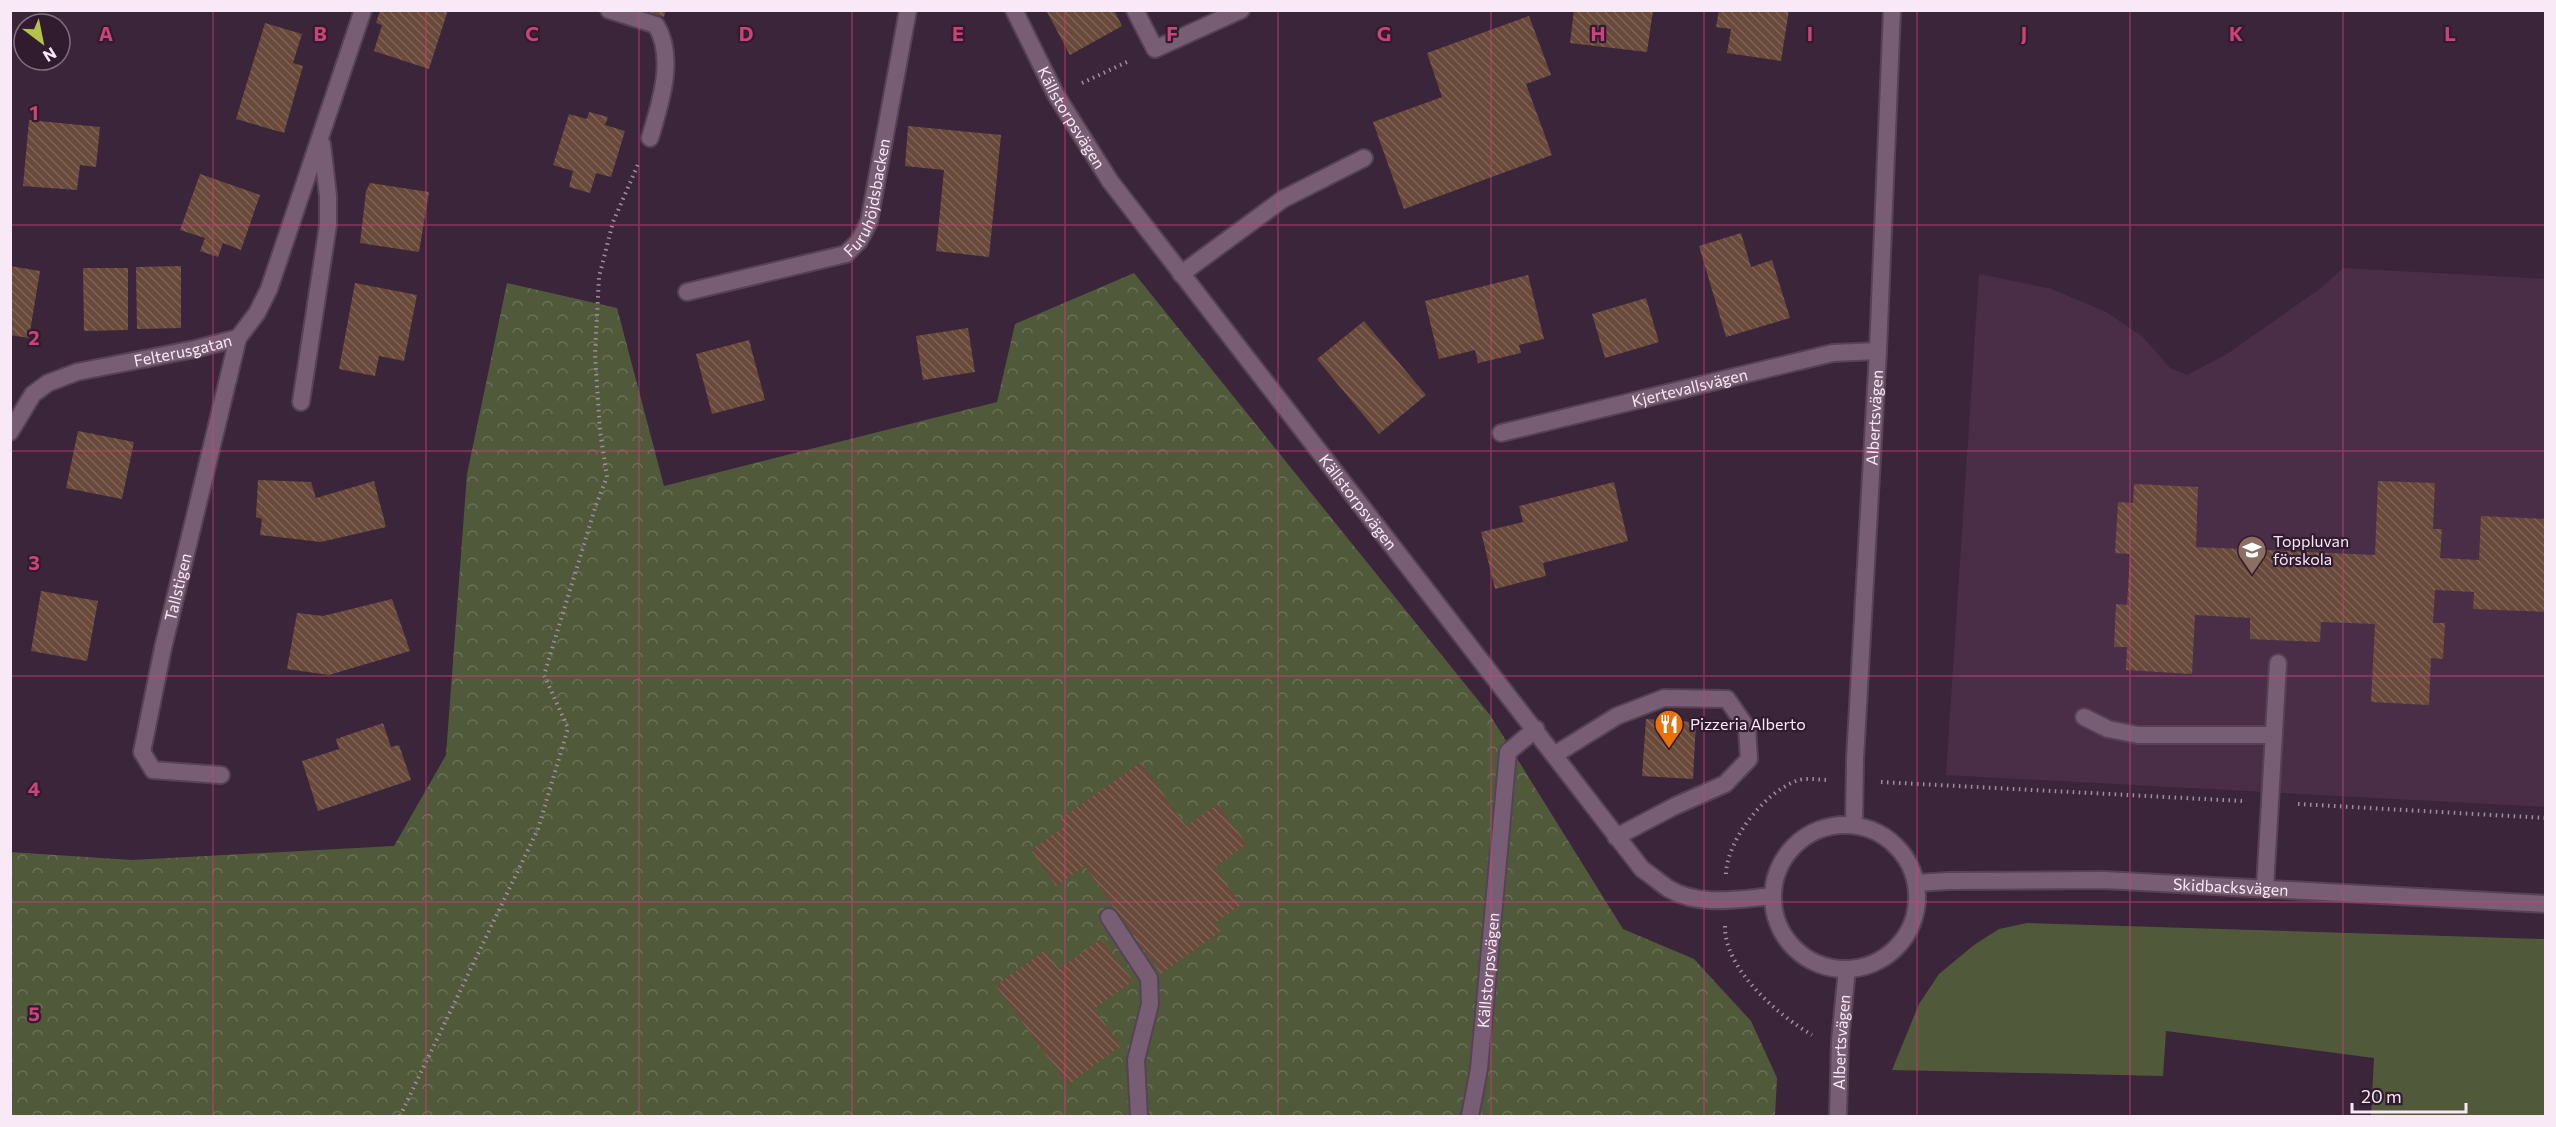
<svg xmlns="http://www.w3.org/2000/svg" width="2556" height="1127" viewBox="0 0 2556 1127" font-family="Commissioner,sans-serif">
<style>
.built{fill:#4a2e48}
.green{fill:#51593b}
.forest{fill:url(#forest-crowns)}
.building{fill:url(#building-back-hatch)}
.lines{fill:none;stroke-linecap:round;stroke-linejoin:round}
.service-casing{stroke:#564254;stroke-width:20}
.minor-casing{stroke:#564254;stroke-width:20}
.tertiary-casing{stroke:#564254;stroke-width:20}
.path{stroke:#a18e9f;stroke-width:4;stroke-dasharray:1.5 4.5;stroke-linecap:butt}
.service{stroke:#785e75;stroke-width:16}
.minor{stroke:#785e75;stroke-width:16}
.tertiary{stroke:#785e75;stroke-width:16}
.grid{fill:none;stroke:#cd427a;stroke-width:1.5;stroke-opacity:0.55}
.labels{text-anchor:middle;stroke-width:4.5;stroke-linejoin:round;paint-order:stroke}
.street-label{font-size:16px;fill:#f9e9f7;stroke:#311b2f}
.poi-label{font-size:16px;fill:#f9e9f7;stroke:#311b2f;text-anchor:start}
.grid-label{font-size:20px;text-anchor:middle;font-weight:bold;fill:#cd427a;stroke:#311b2f;stroke-width:4.5;stroke-linejoin:round;paint-order:stroke}
</style>
<defs>
<pattern id="forest-crowns" width="20" height="18" patternUnits="userSpaceOnUse" patternTransform="scale(1.5)"><rect width="20" height="18" fill="#51593b"/><path d="M2 6a3 3 0 1 1 6 0M12 15a3 3 0 1 1 6 0" fill="none" stroke="#6b7158"/></pattern>
<pattern id="building-back-hatch" width="6" height="6" patternUnits="userSpaceOnUse" patternTransform="scale(1.5)"><rect width="6" height="6" fill="#68493a"/><path d="M-1 5l2 2M0 0l6 6M5-1l2 2" fill="none" stroke="#7e6357"/></pattern>
</defs>
<rect width="100%" height="100%" fill="#3b253a"/>
<!-- built -->
<path class="built" d="M 2343,268 L 2545,279 L 2545,807 L 1946,775 L 1979,274 L 2052,289 L 2106,312 L 2143,337 L 2170,368 L 2187,375 L 2227,354 L 2321,288 Z"/>
<!-- green -->
<path class="green" d="M 2027,923 L 2545,939 L 2545,1116 L 2371,1116 L 2374,1058 L 2166,1031 L 2163,1076 L 1892,1070 L 1919,1004 L 1939,974 L 1974,945 L 1999,929 Z"/>
<!-- forest -->
<path class="forest" d="M 1134,273 L 1490,715 L 1623,929 L 1694,959 L 1751,1021 L 1777,1078 L 1775,1116 L 11,1116 L 10,852 L 132,860 L 394,846 L 446,755 L 467,474 L 507,283 L 617,308 L 664,486 L 997,402 L 1015,324 Z"/>
<!-- building -->
<path class="building" d="M 380,10 L 448,10 L 429,69 L 374,51 L 382,25 L 376,23 Z
M 642,10 L 666,10 L 664,17 Z
M 1046,10 L 1114,10 L 1122,26 L 1070,55 Z
M 1574,10 L 1653,10 L 1647,52 L 1570,43 Z
M 1719,10 L 1789,10 L 1781,61 L 1727,53 L 1731,29 L 1716,27 Z
M 1529,16 L 1551,75 L 1526,84 L 1552,155 L 1404,209 L 1373,122 L 1442,97 L 1427,53 Z
M 265,23 L 302,34 L 293,63 L 303,66 L 284,133 L 236,119 Z
M 589,112 L 608,117 L 605,125 L 625,131 L 611,177 L 596,173 L 590,193 L 569,187 L 573,171 L 553,165 L 569,114 L 587,119 Z
M 29,120 L 100,127 L 96,167 L 80,165 L 77,190 L 23,186 Z
M 908,126 L 1001,135 L 989,257 L 936,251 L 944,170 L 905,166 Z
M 200,174 L 260,195 L 241,250 L 223,243 L 218,257 L 200,251 L 205,238 L 180,230 Z
M 370,183 L 429,192 L 419,252 L 360,243 L 366,191 Z
M 1741,233 L 1751,267 L 1772,260 L 1790,318 L 1726,337 L 1699,246 Z
M 10,266 L 40,271 L 29,338 L 10,335 Z
M 181,266 L 181,328 L 137,329 L 136,267 Z
M 83,268 L 128,268 L 128,330 L 84,331 Z
M 1528,275 L 1544,339 L 1519,345 L 1521,353 L 1478,363 L 1475,350 L 1439,359 L 1425,301 Z
M 355,283 L 417,295 L 404,361 L 379,356 L 375,376 L 339,369 Z
M 1646,298 L 1659,342 L 1605,358 L 1592,314 Z
M 1364,321 L 1426,395 L 1379,434 L 1317,359 Z
M 968,328 L 975,372 L 923,380 L 916,336 Z
M 749,340 L 765,400 L 712,414 L 696,354 Z
M 78,431 L 134,442 L 122,499 L 66,488 Z
M 258,480 L 311,482 L 316,498 L 374,481 L 386,527 L 321,542 L 260,535 L 262,519 L 256,517 Z
M 2378,481 L 2435,483 L 2433,529 L 2442,529 L 2440,558 L 2479,560 L 2481,516 L 2546,519 L 2546,612 L 2473,609 L 2474,592 L 2435,590 L 2433,623 L 2445,623 L 2443,659 L 2431,658 L 2429,705 L 2371,702 L 2375,624 L 2321,622 L 2320,642 L 2250,639 L 2250,618 L 2195,615 L 2192,674 L 2126,670 L 2127,647 L 2114,647 L 2116,604 L 2127,605 L 2130,554 L 2115,553 L 2118,502 L 2133,503 L 2134,484 L 2198,487 L 2196,547 L 2375,555 Z
M 1614,482 L 1628,541 L 1543,563 L 1546,576 L 1495,589 L 1481,532 L 1523,522 L 1519,506 Z
M 41,591 L 98,601 L 87,661 L 31,651 Z
M 392,599 L 410,651 L 329,675 L 287,669 L 297,613 L 323,616 Z
M 1646,719 L 1696,722 L 1693,779 L 1642,776 Z
M 383,723 L 391,747 L 399,745 L 411,780 L 318,811 L 302,761 L 339,749 L 336,739 Z
M 1141,762 L 1186,826 L 1218,804 L 1247,844 L 1215,867 L 1241,905 L 1215,923 L 1221,931 L 1161,974 L 1085,866 L 1056,886 L 1031,850 L 1064,827 L 1059,820 Z
M 1101,939 L 1133,981 L 1094,1009 L 1121,1046 L 1068,1085 L 996,986 L 1045,950 L 1059,969 Z"/>
<g class="lines">
<!-- service casing -->
<g class="service-casing">
<g id="service">
<path d="M 1181,274 L 1283,199 L 1364,158"/>
<path d="M 1554,755 L 1617,716 L 1664,698 L 1727,699 L 1747,728 L 1749,759 L 1725,784 L 1675,806 L 1616,837"/>
<path d="M 1109,917 L 1149,978 L 1150,1004 L 1136,1060 L 1139,1116"/>
<path id="s1" d="M 1470,1116 L 1479,1069 L 1508,752 L 1536,729"/>
</g>
</g>
<!-- minor casing -->
<g class="minor-casing">
<g id="minor">
<path d="M 609,10 L 656,25 C 676,58 660,104 650,138"/>
<path id="s2" d="M 1014,10 L 1056,95 L 1110,181 L 1642,869 C 1651,875 1660,883 1669,889 C 1700,907 1739,899 1773,896"/>
<path d="M 1135,10 L 1155,49 L 1241,10"/>
<path id="s3" d="M 687,292 L 846,254 L 859,241 L 869,222 L 908,10"/>
<path d="M 301,402 L 328,225 L 328,196 L 322,144"/>
<path id="s4" d="M 10,432 L 33,394 L 48,383 L 77,372 L 195,349 L 238,338 L 257,313 L 269,289 L 363,10"/>
<path id="s5" d="M 1501,433 L 1833,353 L 1878,351"/>
<path d="M 2084,717 L 2108,729 L 2138,735 L 2274,735"/>
<path id="s6" d="M 221,775 L 153,770 L 142,752 L 163,648 L 238,338"/>
<path id="s7" d="M 1916,883 L 1949,881 L 2104,880 L 2546,904"/>
<path d="M 2265,888 L 2278,663"/>
</g>
</g>
<!-- tertiary casing -->
<g class="tertiary-casing">
<g id="tertiary">
<circle cx="1845" cy="897" r="72"/>
<path id="s8" d="M 1854,825 L 1855,759 L 1878,351 L 1892,10"/>
<path id="s9" d="M 1838,1116 L 1840,1041 L 1847,969"/>
</g>
</g>
<!-- path -->
<path class="path" d="M 1082,83 L 1129,61
M 1881,782 L 2242,801
M 2298,804 L 2546,818
M 1726,874 C 1727,840 1764,793 1796,781 C 1805,777 1819,780 1829,780
M 1725,926 C 1724,969 1778,1015 1812,1035
M 400,1116 L 538,829 L 568,728 L 544,675 L 596,505 L 607,477 L 600,431 L 595,354 L 599,277 L 613,222 L 639,162"/>
<!-- service -->
<use href="#service" class="service"/>
<!-- minor -->
<use href="#minor" class="minor"/>
<!-- tertiary -->
<use href="#tertiary" class="tertiary"/>
</g>
<!-- grid -->
<path class="grid" d="M 213,10 L 213,1116M 426,10 L 426,1116M 639,10 L 639,1116M 852,10 L 852,1116M 1065,10 L 1065,1116M 1278,10 L 1278,1116M 1491,10 L 1491,1116M 1704,10 L 1704,1116M 1917,10 L 1917,1116M 2130,10 L 2130,1116M 2343,10 L 2343,1116M 10,225 L 2546,225M 10,451 L 2546,451M 10,676 L 2546,676M 10,902 L 2546,902"/>
<!-- icons -->
<defs>
<g id="school-pin" transform="scale(1.5)"><path d="M0 17L-7.5 6A9.5 9.5 0 1 1 7.5 6Z" fill="#8d6e63" stroke="#311b2f"/><path d="M0-5L7-2L0 1L-7-2ZM-4 1L0 2.5L4 1V4Q0 6-4 4Z" fill="#fff"/></g>
<g id="restaurant-pin" transform="scale(1.5)"><path d="M0 17L-7.5 6A9.5 9.5 0 1 1 7.5 6Z" fill="#e8710a" stroke="#311b2f"/><path d="M-5-6h1v4h1v-4h1v4h1v-4h1v5L-1.5 .5V6h-2V.5L-5-1ZM5-6V6H3V1.5H1.5Q1.5-4 5-6Z" fill="#fff"/></g>
</defs>
<g fill-rule="evenodd">
<use href="#school-pin" x="2252" y="550"/>
<use href="#restaurant-pin" x="1669" y="724"/>
</g>
<g class="labels">
<!-- street labels -->
<g class="street-label">
<text dy="6" stroke="none"><textPath href="#s2" startOffset="122">Källstorpsvägen</textPath></text>
<text dy="6" stroke="none"><textPath href="#s3" startOffset="226">Furuhöjdsbacken</textPath></text>
<text dy="6" stroke="none"><textPath href="#s4" startOffset="202">Felterusgatan</textPath></text>
<text dy="6" stroke="none"><textPath href="#s5" startOffset="194">Kjertevallsvägen</textPath></text>
<text dy="6" stroke="none"><textPath href="#s8" startOffset="408">Albertsvägen</textPath></text>
<text dy="6" stroke="none"><textPath href="#s2" startOffset="602">Källstorpsvägen</textPath></text>
<text dy="6" stroke="none"><textPath href="#s6" startOffset="258">Tallstigen</textPath></text>
<text dy="6" stroke="none"><textPath href="#s7" startOffset="315">Skidbacksvägen</textPath></text>
<text dy="6" stroke="none"><textPath href="#s1" startOffset="147">Källstorpsvägen</textPath></text>
<text dy="6" stroke="none"><textPath href="#s9" startOffset="74">Albertsvägen</textPath></text>
</g>
<!-- poi labels -->
<g class="poi-label">
<text x="2273" y="547">Toppluvan<tspan x="2273" dy="18">förskola</tspan></text>
<text x="1690" y="730">Pizzeria Alberto</text>
</g>
</g>
<g class="grid-label">
<text x="106" y="41">A</text>
<text x="320" y="41">B</text>
<text x="532" y="41">C</text>
<text x="746" y="41">D</text>
<text x="958" y="41">E</text>
<text x="1172" y="41">F</text>
<text x="1384" y="41">G</text>
<text x="1598" y="41">H</text>
<text x="1810" y="41">I</text>
<text x="2024" y="41">J</text>
<text x="2236" y="41">K</text>
<text x="2450" y="41">L</text>
<text x="34" y="120">1</text>
<text x="34" y="345">2</text>
<text x="34" y="570">3</text>
<text x="34" y="796">4</text>
<text x="34" y="1021">5</text>
</g>
<!-- border -->
<rect width="2556" height="1127" fill="none" stroke="#f9e9f7" stroke-width="24"/>
<!-- north arrow -->
<g transform="translate(42 42) rotate(148)"><circle r="28" fill="#311b2f" stroke="#816d7f" stroke-width="1.5"/>
<path d="M0-4.5L10 22L0 15L-10 22Z" fill="#b4c24a"/>
<text y="-9" font-size="16" font-weight="bold" text-anchor="middle" fill="#f9e9f7">N</text>
</g>
<!-- scale -->
<path d="M2352 1103v9h114v-9" fill="none" stroke="#f9e9f7" stroke-width="3"/>
<text x="2361" y="1103" font-size="18" fill="#f9e9f7" stroke="#311b2f" stroke-width="4.5" paint-order="stroke">20 m</text>
</svg>
